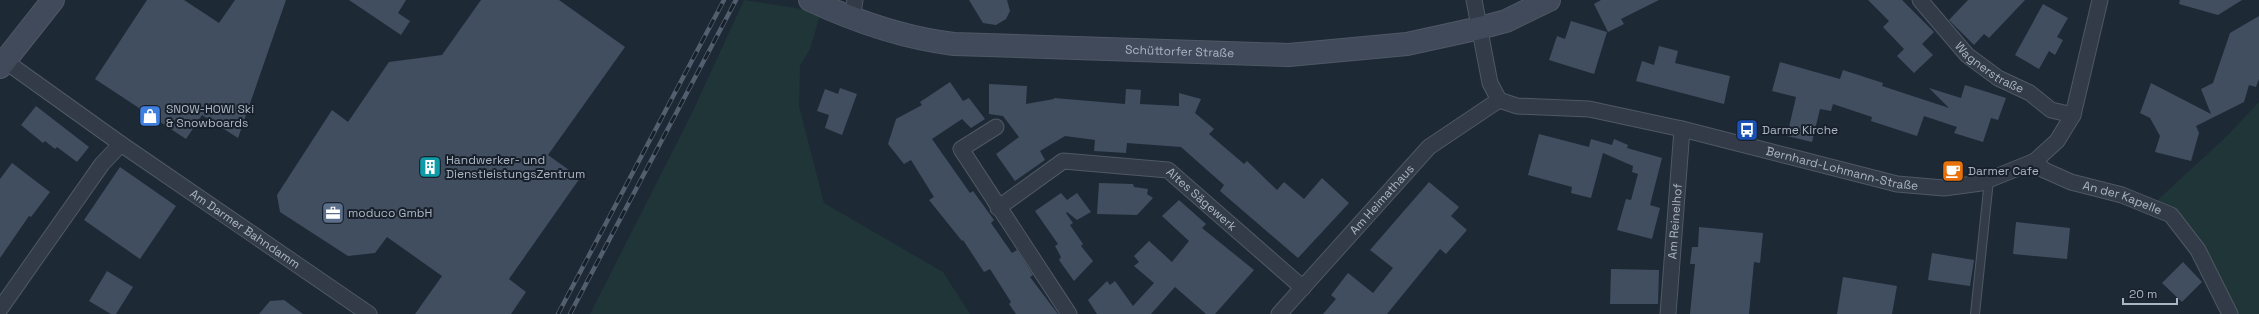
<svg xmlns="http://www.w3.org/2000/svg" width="2259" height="314" viewBox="0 0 2259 314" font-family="'Space Grotesk',sans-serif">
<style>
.green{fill:#203537}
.building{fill:#414e5f}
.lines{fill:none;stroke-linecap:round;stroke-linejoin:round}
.lane-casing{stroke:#4f5865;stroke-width:10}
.street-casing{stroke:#4f5865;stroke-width:17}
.secondary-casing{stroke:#4f5865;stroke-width:24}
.lane{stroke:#323b47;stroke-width:8}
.street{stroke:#323b47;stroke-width:15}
.secondary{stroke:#404a5a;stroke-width:22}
.rail-casing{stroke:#535f6e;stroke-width:4.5}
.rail{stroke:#18202b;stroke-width:3;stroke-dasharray:9;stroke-linecap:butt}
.labels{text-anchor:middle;stroke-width:4;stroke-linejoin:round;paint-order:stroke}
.street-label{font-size:12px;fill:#acb5c4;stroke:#18202b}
.poi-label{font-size:12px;fill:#acb5c4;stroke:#18202b;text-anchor:start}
</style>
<rect width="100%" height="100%" fill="#1e2936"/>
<!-- green -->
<path class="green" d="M 744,0 L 821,12 L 810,49 L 800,66 L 799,106 L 824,203 L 943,272 L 970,314 L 590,314 L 690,117 Z
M 2259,102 L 2259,314 L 2232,314 L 2199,249 L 2151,206 L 2226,137 Z"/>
<!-- building -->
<path class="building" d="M 147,0 L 184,0 L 219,23 L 235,0 L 286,0 L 238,138 L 202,115 L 186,139 L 95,79 Z
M 349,0 L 406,0 L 398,13 L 410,21 L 401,35 Z
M 481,0 L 559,0 L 625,47 L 548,155 L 580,178 L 509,279 L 526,292 L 511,314 L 415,314 L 442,276 L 387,237 L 375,253 L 348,256 L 280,212 L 277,195 L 332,110 L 348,122 L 389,62 L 442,55 Z
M 969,0 L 1007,0 L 1010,11 L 1006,19 L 996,25 L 983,23 Z
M 1601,0 L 1659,0 L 1621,19 L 1624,24 L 1608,32 L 1594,4 Z
M 1868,0 L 1902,0 L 1934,32 L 1922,44 L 1933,55 L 1914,73 L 1897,56 L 1904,49 L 1883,27 L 1889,21 Z
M 1968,0 L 2025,0 L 1989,38 L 1984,34 L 1974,45 L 1949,20 Z
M 2180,0 L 2242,0 L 2218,15 L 2179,4 Z
M 2043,4 L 2068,18 L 2057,37 L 2063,40 L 2055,55 L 2049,51 L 2039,69 L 2015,55 Z
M 2259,16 L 2259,79 L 2256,87 L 2249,85 L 2244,102 L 2196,126 L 2199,133 L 2191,161 L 2155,152 L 2160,136 L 2150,118 L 2140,113 L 2151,83 L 2211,114 L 2201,89 L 2213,83 L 2230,33 Z
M 1571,21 L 1607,32 L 1594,74 L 1549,60 L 1557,36 L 1565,39 Z
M 1659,46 L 1678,51 L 1675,63 L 1730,76 L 1724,104 L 1636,81 L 1642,61 L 1654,65 Z
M 1780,62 L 1840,79 L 1843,70 L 1883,83 L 1882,86 L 1949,108 L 1929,88 L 1961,98 L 1965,85 L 2006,98 L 1998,120 L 1991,118 L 1983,142 L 1954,133 L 1957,127 L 1924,116 L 1917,136 L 1871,121 L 1872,117 L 1833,104 L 1831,111 L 1820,109 L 1812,142 L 1787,136 L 1796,97 L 1772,91 Z
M 950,82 L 963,101 L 969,98 L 985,119 L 971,128 L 962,119 L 932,139 L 970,193 L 973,191 L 994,220 L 991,223 L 1012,253 L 1017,250 L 1033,275 L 1030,277 L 1058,314 L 1016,314 L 1009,304 L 1011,302 L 990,269 L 984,272 L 963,240 L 962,241 L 929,200 L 934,197 L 911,160 L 904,164 L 888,144 L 896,119 L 922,105 L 920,102 Z
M 989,84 L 1027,86 L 1026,104 L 1054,99 L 1054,98 L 1125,104 L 1126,89 L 1141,90 L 1140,104 L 1179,106 L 1179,93 L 1201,99 L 1195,113 L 1214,129 L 1209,134 L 1244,164 L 1247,161 L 1277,190 L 1284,182 L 1304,199 L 1322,178 L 1349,203 L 1298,258 L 1220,191 L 1224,185 L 1181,147 L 1127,143 L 1126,153 L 1094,151 L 1095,140 L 1065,136 L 1040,151 L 1045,160 L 1015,181 L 996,154 L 1019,137 L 1003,116 L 989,114 Z
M 840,88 L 857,94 L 842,135 L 825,128 L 829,115 L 817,111 L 825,89 L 838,94 Z
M 36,106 L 89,147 L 77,162 L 57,147 L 55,149 L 45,141 L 43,143 L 21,125 Z
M 1539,134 L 1589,147 L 1591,139 L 1612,145 L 1614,139 L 1628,145 L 1627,148 L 1662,158 L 1650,205 L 1660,208 L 1652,239 L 1617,230 L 1626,199 L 1631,200 L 1638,174 L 1632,172 L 1633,166 L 1603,153 L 1591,198 L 1571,193 L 1572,187 L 1528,175 Z
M 12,163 L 50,192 L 31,217 L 29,216 L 0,258 L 0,179 Z
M 120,167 L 176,206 L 140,259 L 84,220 Z
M 1429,182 L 1459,207 L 1451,216 L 1467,230 L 1446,254 L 1440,249 L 1387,314 L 1323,314 L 1336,299 L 1331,295 L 1348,273 L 1373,293 L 1393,268 L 1370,250 Z
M 1099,183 L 1133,184 L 1134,187 L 1148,189 L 1147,194 L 1153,198 L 1137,215 L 1097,214 Z
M 1061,193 L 1067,200 L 1077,193 L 1091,212 L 1077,220 L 1067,212 L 1066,213 L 1073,223 L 1070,225 L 1083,244 L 1081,246 L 1093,261 L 1074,281 L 1059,260 L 1061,257 L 1055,246 L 1058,244 L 1035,211 Z
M 1179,200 L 1206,224 L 1202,228 L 1254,270 L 1215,314 L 1206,314 L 1175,287 L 1151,314 L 1097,314 L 1088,300 L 1107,281 L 1110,285 L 1115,281 L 1133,306 L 1154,283 L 1134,266 L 1139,262 L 1134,256 L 1149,241 L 1172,262 L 1189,241 L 1162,216 Z
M 2016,222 L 2070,228 L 2067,259 L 2013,254 Z
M 1699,227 L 1763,233 L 1760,263 L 1754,262 L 1749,314 L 1690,314 L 1695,264 L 1690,264 L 1692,247 L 1698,247 Z
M 1932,253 L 1974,260 L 1970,286 L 1928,280 Z
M 2183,262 L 2202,282 L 2182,302 L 2162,283 Z
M 1611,269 L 1659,270 L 1658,304 L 1610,304 Z
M 107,271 L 133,287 L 116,314 L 111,314 L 89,301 Z
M 1843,277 L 1897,286 L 1892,314 L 1837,314 Z
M 284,300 L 303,314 L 259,314 L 270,301 Z"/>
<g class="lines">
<!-- lane casing -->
<g class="lane-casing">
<path id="lane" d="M 1975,314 L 1989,180"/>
</g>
<!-- street casing -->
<g class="street-casing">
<g id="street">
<path id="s1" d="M 1474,0 L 1490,83 L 1499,100 L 1517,106 L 1589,109 L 1682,129 L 1897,184 L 1944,188 L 1981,183 L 2035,161 L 2057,141 L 2073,115 L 2100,0"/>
<path id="s2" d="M 1920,0 L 1967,55 L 1998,78 L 2030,93 L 2051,110 L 2073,115"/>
<path d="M 852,19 L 855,0"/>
<path id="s3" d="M 5,61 L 121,144 L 369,314"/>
<path d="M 996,127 L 961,149 L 1069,314"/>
<path id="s4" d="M 2035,161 L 2044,170 L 2071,182 L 2122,195 L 2171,215 L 2198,250 L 2230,314"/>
<path id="s5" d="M 998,208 L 1063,161 L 1168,170 L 1303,288"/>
<path d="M 0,309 L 102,164 L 121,144"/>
<path id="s6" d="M 1279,314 L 1429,147 L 1499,100"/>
<path id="s7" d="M 1668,314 L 1682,129"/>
</g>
</g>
<!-- secondary casing -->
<g class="secondary-casing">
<g id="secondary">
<path id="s8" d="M 810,0 C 857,22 903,38 954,44 L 1289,55 L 1407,44 L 1480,28 L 1506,21 L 1549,0"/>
<path d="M 0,67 L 53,0"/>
</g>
</g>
<!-- lane -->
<use href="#lane" class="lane"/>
<!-- street -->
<use href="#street" class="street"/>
<!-- secondary -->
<use href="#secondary" class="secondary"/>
<!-- rail casing -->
<g class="rail-casing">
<path id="rail" d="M 558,314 L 724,0
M 570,314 L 736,0"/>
</g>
<!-- rail -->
<use href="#rail" class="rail"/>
</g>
<!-- icons -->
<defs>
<g id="shop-square" transform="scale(1.15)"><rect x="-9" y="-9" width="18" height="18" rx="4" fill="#3f7fe0" stroke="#18202b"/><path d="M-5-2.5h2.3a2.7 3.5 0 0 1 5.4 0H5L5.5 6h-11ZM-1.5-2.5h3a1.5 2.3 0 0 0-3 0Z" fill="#fff"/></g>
<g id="bus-square" transform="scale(1.15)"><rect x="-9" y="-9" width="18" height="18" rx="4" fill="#1a4fb4" stroke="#18202b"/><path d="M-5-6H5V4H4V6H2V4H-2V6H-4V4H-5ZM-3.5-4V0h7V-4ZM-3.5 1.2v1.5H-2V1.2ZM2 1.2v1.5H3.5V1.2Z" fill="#fff"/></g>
<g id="building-square" transform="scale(1.15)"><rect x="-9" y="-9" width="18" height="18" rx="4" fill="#0f9aa8" stroke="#18202b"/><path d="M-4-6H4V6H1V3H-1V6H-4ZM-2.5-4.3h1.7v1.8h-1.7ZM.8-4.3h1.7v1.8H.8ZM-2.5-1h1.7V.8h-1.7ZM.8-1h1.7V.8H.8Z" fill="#fff"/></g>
<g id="cafe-square" transform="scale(1.15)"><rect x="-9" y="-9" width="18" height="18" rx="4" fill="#e8710a" stroke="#18202b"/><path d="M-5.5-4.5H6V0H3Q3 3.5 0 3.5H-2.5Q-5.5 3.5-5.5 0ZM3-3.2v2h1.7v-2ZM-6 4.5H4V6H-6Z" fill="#fff"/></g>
<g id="office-square" transform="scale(1.15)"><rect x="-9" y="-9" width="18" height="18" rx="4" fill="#5c6f8a" stroke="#18202b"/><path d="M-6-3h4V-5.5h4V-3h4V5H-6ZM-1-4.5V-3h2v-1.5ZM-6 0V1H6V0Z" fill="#fff"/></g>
</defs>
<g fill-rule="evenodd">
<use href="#shop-square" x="150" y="116"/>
<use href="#bus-square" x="1747" y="130"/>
<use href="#building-square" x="430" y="167"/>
<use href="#cafe-square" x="1953" y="171"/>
<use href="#office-square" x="333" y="213"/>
</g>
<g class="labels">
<!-- street labels -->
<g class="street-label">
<text dy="4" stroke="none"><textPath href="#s8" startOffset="377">Schüttorfer Straße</textPath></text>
<text dy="4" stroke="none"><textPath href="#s2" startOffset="98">Wagnerstraße</textPath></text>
<text dy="4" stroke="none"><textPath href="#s1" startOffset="455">Bernhard-Lohmann-Straße</textPath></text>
<text dy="4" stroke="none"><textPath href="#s4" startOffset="96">An der Kapelle</textPath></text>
<text dy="4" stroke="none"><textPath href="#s6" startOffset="154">Am Heimathaus</textPath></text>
<text dy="4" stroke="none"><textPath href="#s5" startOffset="230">Altes Sägewerk</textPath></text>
<text dy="4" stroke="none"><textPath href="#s7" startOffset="93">Am Reinelhof</textPath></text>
<text dy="4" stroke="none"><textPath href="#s3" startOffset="293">Am Darmer Bahndamm</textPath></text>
</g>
<!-- poi labels -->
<g class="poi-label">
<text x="166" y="113">SNOW-HOW! Ski<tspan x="166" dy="14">&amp; Snowboards</tspan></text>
<text x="1762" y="134">Darme Kirche</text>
<text x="446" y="164">Handwerker- und<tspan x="446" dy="14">DienstleistungsZentrum</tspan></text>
<text x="1968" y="175">Darmer Cafe</text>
<text x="348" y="217">moduco GmbH</text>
</g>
</g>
<!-- scale -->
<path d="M2123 298v6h54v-6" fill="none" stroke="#acb5c4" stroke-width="2"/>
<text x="2129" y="298" font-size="12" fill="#acb5c4" stroke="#18202b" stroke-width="3" paint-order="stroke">20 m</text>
</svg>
